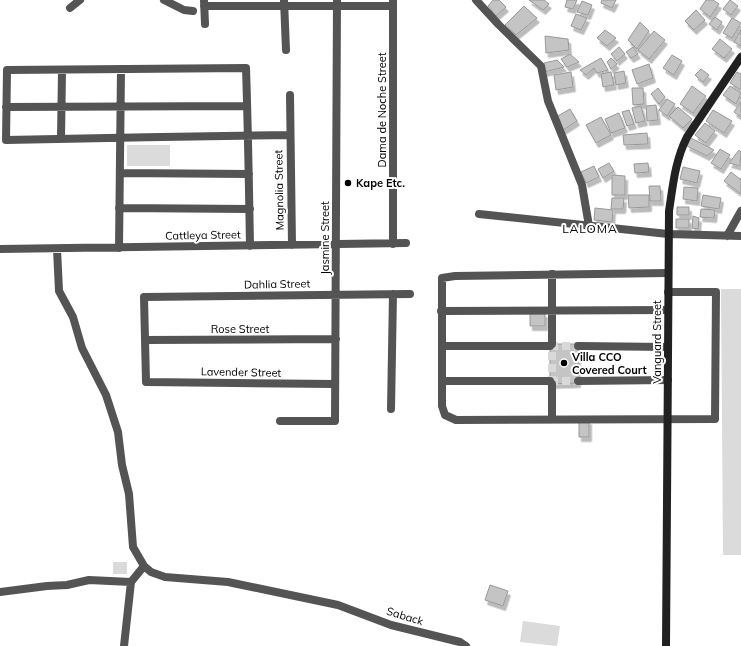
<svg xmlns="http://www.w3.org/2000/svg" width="741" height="646" viewBox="0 0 741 646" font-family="Mulish,sans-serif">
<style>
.green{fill:#dbdbdb}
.building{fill:#c4c4c4;stroke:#989898;filter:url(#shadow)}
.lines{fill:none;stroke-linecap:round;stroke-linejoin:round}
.street-tunnel{stroke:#d9d9d9;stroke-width:8;stroke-dasharray:8 4;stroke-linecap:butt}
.street{stroke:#545454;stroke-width:8}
.secondary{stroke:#212121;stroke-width:8}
.poi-dot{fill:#000;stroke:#fff;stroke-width:1.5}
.labels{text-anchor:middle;stroke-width:4;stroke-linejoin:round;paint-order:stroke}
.street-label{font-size:11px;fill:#000;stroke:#fff}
.poi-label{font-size:11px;font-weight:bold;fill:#000;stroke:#fff;text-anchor:start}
.neighbourhood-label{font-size:12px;letter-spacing:1px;fill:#000;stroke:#fff}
</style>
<defs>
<filter id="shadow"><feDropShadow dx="2.5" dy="4.5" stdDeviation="0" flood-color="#0004"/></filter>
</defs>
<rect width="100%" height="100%" fill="#fff"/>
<!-- green -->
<path class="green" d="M 127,145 L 170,145 L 170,166 L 127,166 Z
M 721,289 L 741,289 L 741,555 L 723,555 Z
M 113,562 L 127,562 L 127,574 L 113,574 Z
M 523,621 L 560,626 L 557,646 L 520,642 Z"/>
<!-- building -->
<path class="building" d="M 493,0 L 499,0 L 506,7 L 496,16 L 488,6 Z
M 529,0 L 544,0 L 549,4 L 543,10 Z
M 567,0 L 577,0 L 573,9 L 565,7 Z
M 602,0 L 616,0 L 612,8 L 601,3 Z
M 706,0 L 713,0 L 719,4 L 710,17 L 700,9 Z
M 730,0 L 738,6 L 731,15 L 723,9 Z
M 582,1 L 592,5 L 588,15 L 577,12 Z
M 524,6 L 537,18 L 516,35 L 505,25 Z
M 696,10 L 705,20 L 694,30 L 685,21 Z
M 576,14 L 587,18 L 581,30 L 571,26 Z
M 715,17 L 722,22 L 717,30 L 709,24 Z
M 732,18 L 741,23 L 732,38 L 723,33 Z
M 640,22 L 649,31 L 637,49 L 628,40 Z
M 605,30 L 616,38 L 607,46 L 597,38 Z
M 741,30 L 741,46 L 734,42 Z
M 654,31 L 665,40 L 649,59 L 638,50 Z
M 545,36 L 568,39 L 569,50 L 546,53 Z
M 720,39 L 732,49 L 724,58 L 712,49 Z
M 619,47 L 625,54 L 617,61 L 611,54 Z
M 633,47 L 638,54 L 631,58 L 626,52 Z
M 570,54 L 579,62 L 567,67 L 561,59 Z
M 672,55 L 682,61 L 674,75 L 663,68 Z
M 601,58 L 608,70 L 597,73 L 594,68 L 586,75 L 580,70 Z
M 611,58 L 617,64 L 611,69 L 607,62 Z
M 557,60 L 564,67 L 544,72 L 544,63 Z
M 649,64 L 653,78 L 637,84 L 632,70 Z
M 701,69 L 709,75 L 703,82 L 695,75 Z
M 624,71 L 626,83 L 616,85 L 614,73 Z
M 571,72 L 573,87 L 556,90 L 554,75 Z
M 611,72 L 614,85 L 603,87 L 601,74 Z
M 737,72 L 741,74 L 741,90 L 730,83 Z
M 692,86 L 706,96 L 693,113 L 680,104 Z
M 730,86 L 741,93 L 736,104 L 723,95 Z
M 632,88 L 643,88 L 644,104 L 633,105 Z
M 658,88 L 665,97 L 659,104 L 651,94 Z
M 667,99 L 675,104 L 667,116 L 659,110 Z
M 740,103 L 741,103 L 741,117 L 734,112 Z
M 656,105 L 658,120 L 647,121 L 646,106 Z
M 641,106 L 645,121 L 636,123 L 632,108 Z
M 678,107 L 692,119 L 683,128 L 669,116 Z
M 570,109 L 577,121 L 563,130 L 556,117 Z
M 629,110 L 634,124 L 627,126 L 622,112 Z
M 713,110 L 732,121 L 724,133 L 706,121 Z
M 619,113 L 625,128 L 611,133 L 605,119 Z
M 601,117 L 611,135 L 596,143 L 586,125 Z
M 705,123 L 715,131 L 706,143 L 695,135 Z
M 647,133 L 648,144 L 624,145 L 623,135 Z
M 691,138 L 714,150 L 707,156 L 687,146 Z
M 720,149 L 730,155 L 721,169 L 711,163 Z
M 739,150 L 741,152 L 740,166 L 729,163 Z
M 609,163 L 614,171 L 603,178 L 598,169 Z
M 648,163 L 649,172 L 635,173 L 634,164 Z
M 594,166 L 599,177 L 586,183 L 581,172 Z
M 683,167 L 700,171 L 697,183 L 680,179 Z
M 731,172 L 740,179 L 741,178 L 741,194 L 724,181 Z
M 612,175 L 625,176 L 625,195 L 612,195 Z
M 649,186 L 660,186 L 661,201 L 650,201 Z
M 684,187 L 698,188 L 697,201 L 683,199 Z
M 628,195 L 649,195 L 649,207 L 629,208 Z
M 703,195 L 721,198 L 719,209 L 701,206 Z
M 612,198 L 624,198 L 623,209 L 611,209 Z
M 677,207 L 689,207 L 689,215 L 677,215 Z
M 595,208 L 613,210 L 612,222 L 594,220 Z
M 701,209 L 715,210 L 714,218 L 700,217 Z
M 693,216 L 699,218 L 698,229 L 692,228 Z
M 676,219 L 689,219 L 689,228 L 676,228 Z
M 530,313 L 545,313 L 545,326 L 530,326 Z
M 550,344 L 578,344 L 578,383 L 550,384 Z
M 579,420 L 589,420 L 589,437 L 579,437 Z
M 490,585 L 508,591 L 503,606 L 485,600 Z"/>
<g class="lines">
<!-- street-tunnel -->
<path class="street-tunnel" d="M 550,346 L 578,346
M 550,381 L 578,381
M 552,384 L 552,344"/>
<!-- street -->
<path class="street" d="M 164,0 L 184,10 L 193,11
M 204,0 L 205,24
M 284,0 L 286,50
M 393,0 L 393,244
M 476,0 L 499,25 L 541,66 L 548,101 L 582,185 L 589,226
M 204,6 L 393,6
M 70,8 L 80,0
M 290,95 L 292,245
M 6,107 L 247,106
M 61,139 L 62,70
M 120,173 L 249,174
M 119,208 L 250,209
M 479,214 L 668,234 L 741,236
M 727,236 L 741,211
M 250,246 C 249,187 248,127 246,68 L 7,70 L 6,140 C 100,138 195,136 289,135
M 119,248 L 121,69
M 0,249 L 406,243
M 57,249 L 59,291 L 73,317 L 82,348 L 106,395 L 118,432 L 122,465 L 129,494 L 133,547 L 144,566 L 151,572 L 165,577 L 228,582 L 338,605 L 391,625 L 460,642 L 466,646
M 668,273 L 455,276 L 442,278 L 442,406 L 445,415 L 456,420 L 715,419 L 716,292 L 668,292
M 441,311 L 668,310
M 145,340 L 336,339
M 552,344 L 552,274
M 442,346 L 550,346
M 578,346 L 668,347
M 443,381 L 550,381
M 578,381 L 668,380
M 335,384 L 146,382 L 144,297 L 410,294
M 391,409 L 393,294
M 552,419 L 552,384
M 280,421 L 335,421 L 337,0
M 0,592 L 47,586 L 67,585 L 89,580 L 131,582 L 144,566
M 124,646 L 131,582"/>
<!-- secondary -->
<path class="secondary" d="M 666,646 L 669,211 C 673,185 675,161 687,137 L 741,57"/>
</g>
<!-- markers -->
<g class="poi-dot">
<circle cx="348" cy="183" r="4"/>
<circle cx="564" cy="363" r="4"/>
</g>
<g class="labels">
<!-- street labels -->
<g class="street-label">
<text transform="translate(382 110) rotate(-90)" y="4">Dama de Noche Street</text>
<text transform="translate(279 190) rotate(-91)" y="4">Magnolia Street</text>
<text transform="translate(203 235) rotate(-1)" y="4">Cattleya Street</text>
<text transform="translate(325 238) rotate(-90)" y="4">Jasmine Street</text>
<text transform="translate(277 284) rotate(-1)" y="4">Dahlia Street</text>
<text x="240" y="333">Rose Street</text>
<text transform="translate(657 342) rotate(-90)" y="4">Vanguard Street</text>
<text transform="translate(241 372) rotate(1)" y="4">Lavender Street</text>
<text transform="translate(405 616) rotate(17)" y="4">Saback</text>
</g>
<!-- poi labels -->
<g class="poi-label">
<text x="356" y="187">Kape Etc.</text>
<text x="572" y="361">Villa CCO<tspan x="572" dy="13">Covered Court</tspan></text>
</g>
<!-- neighbourhood labels -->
<g class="neighbourhood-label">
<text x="590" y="233">LALOMA</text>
</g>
</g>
</svg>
